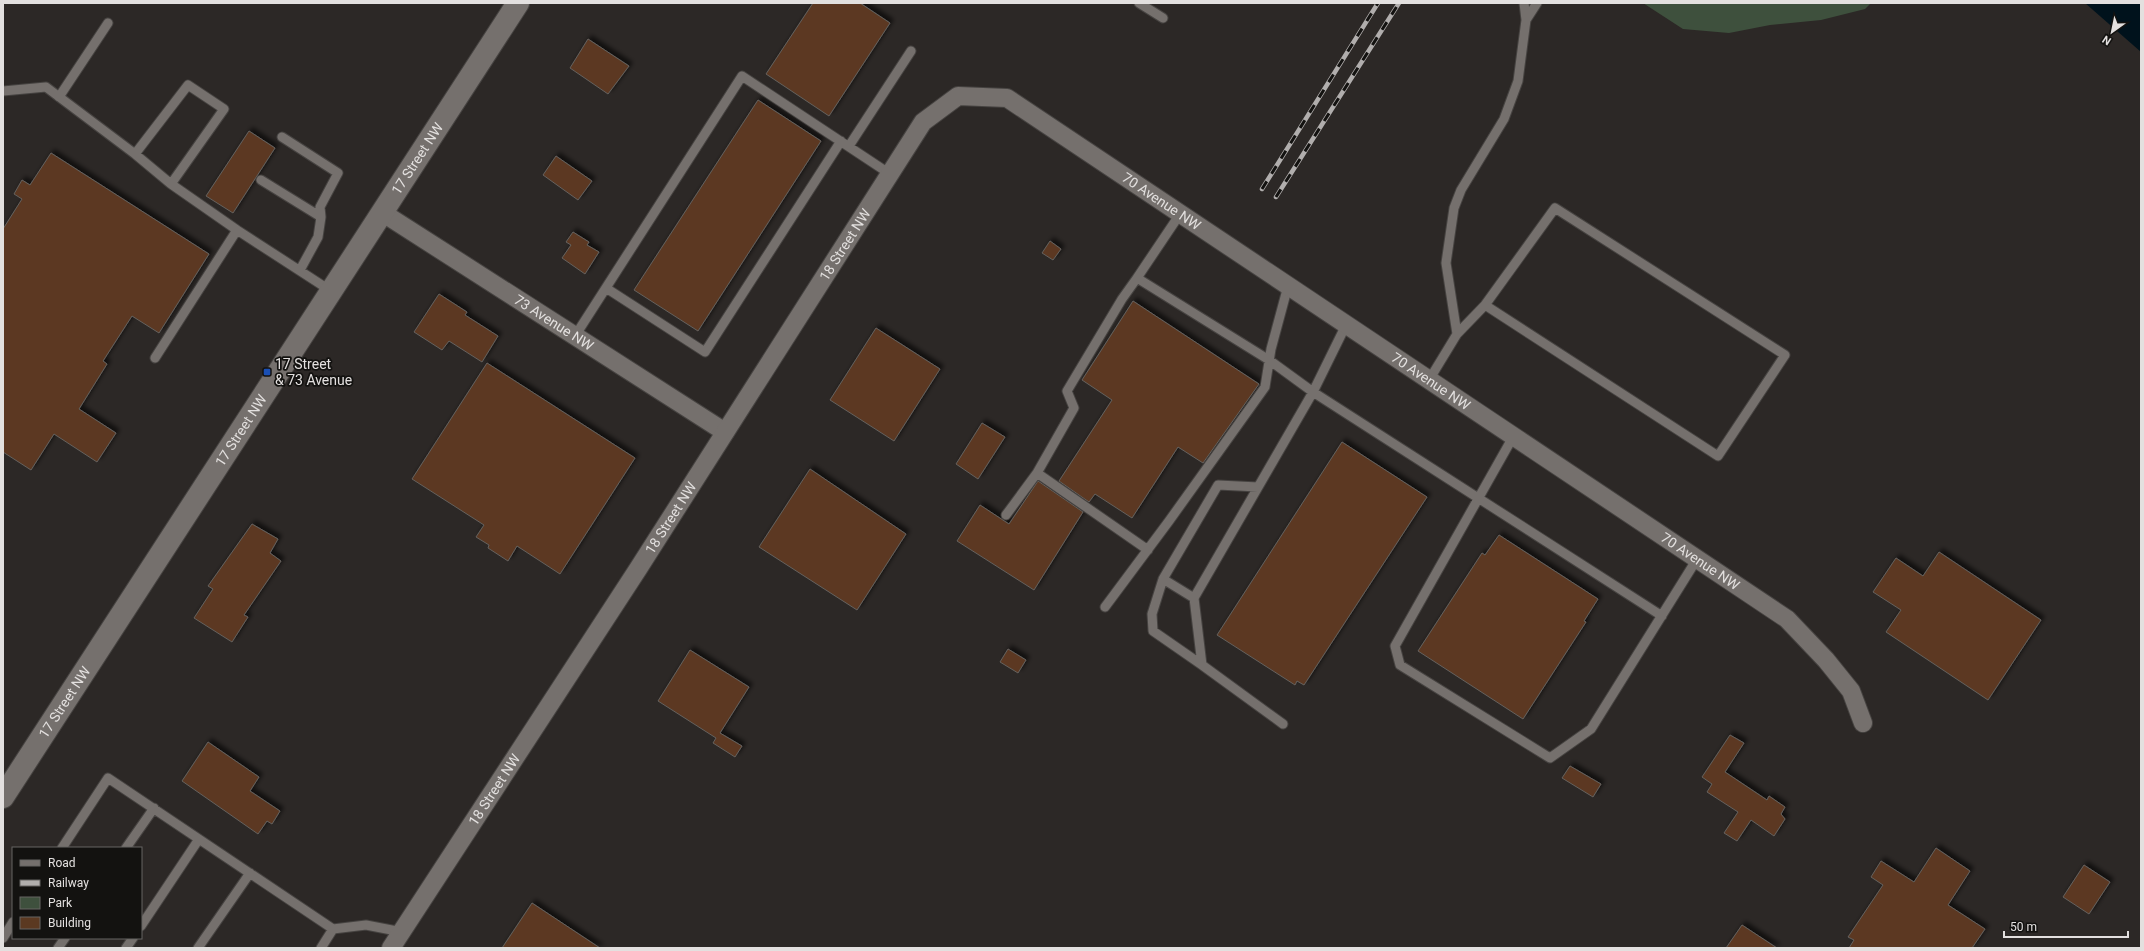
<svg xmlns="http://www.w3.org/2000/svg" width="2144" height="951" viewBox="0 0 2144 951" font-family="Roboto,sans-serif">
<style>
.green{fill:#3e503d}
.water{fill:#00121c}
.building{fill:#5b3921;stroke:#65615e;filter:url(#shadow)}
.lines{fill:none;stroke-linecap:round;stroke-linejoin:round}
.service-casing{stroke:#464341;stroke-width:11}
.minor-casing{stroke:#464341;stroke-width:20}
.secondary-casing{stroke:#464341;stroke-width:24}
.service{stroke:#75706d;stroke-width:9}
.minor{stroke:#75706d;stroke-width:18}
.secondary{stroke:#75706d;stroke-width:22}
.rail-casing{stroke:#b1aead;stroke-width:4.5}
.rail{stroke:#131210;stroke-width:3;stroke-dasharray:9;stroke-linecap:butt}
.transit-dot{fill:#1a4fb4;stroke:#131210;stroke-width:1.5}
.labels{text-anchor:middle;stroke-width:3.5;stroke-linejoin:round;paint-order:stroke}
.street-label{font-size:14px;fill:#e3e0df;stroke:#131210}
.poi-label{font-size:14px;fill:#e3e0df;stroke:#131210;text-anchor:start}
</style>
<defs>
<filter id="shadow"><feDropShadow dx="3.5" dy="-3.5" stdDeviation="2" flood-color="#0009"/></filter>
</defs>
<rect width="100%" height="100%" fill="#2c2826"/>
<!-- green -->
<path class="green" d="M 1643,3 L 1871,3 L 1865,9 L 1821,20 L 1770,25 L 1729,33 L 1683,29 Z"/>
<!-- water -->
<path class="water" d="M 2085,3 L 2141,3 L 2141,52 Z"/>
<!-- building -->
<path class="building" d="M 813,3 L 860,3 L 890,23 L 829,116 L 766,74 Z
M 588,39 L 629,66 L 608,94 L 570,68 Z
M 758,100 L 821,141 L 698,331 L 634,290 Z
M 249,131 L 275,148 L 233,213 L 206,196 Z
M 51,153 L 209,254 L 159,333 L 132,316 L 103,361 L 107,364 L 79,409 L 116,433 L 97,462 L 54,434 L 31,470 L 3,452 L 3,229 L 22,199 L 14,194 L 22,180 L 30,185 Z
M 556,156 L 592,181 L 578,200 L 543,175 Z
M 573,232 L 589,242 L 587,245 L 599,252 L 585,274 L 562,258 L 571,245 L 566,242 Z
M 1050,241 L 1061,249 L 1053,260 L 1042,253 Z
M 439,294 L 467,312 L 465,315 L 498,336 L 482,362 L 449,341 L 442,350 L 414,332 Z
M 1133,301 L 1259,384 L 1203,463 L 1178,447 L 1132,518 L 1095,494 L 1089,502 L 1059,481 L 1112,400 L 1082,380 Z
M 876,328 L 940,369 L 894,441 L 830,400 Z
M 487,363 L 635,458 L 560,574 L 517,546 L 508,561 L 488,548 L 489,545 L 476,537 L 484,525 L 412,479 Z
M 982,423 L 1005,437 L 978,479 L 956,464 Z
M 1342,442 L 1427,497 L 1304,685 L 1297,681 L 1295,685 L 1217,635 Z
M 810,469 L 906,534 L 857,610 L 759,547 Z
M 1038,481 L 1083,512 L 1034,590 L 957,541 L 980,505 L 1009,524 Z
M 252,524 L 278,539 L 270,553 L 281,561 L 244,615 L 248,617 L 232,642 L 194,618 L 213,589 L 208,586 Z
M 1499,535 L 1598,599 L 1584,621 L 1586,622 L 1523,719 L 1418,651 L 1482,553 L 1485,555 Z
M 1939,552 L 2041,620 L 1988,700 L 1886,632 L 1901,610 L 1873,592 L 1896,558 L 1923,576 Z
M 1008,649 L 1026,660 L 1018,673 L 1000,662 Z
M 690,650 L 749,687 L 720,733 L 742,746 L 735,757 L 713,743 L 716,738 L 658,701 Z
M 1730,735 L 1744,743 L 1725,772 L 1767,800 L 1769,796 L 1785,807 L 1781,814 L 1785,819 L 1774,836 L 1751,820 L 1737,841 L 1724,833 L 1738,812 L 1707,792 L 1712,784 L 1702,777 Z
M 208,742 L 259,777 L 250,791 L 280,811 L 272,824 L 267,821 L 258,834 L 182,781 Z
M 1570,766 L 1601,784 L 1593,797 L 1562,778 Z
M 1936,848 L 1970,871 L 1948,905 L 1985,929 L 1972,948 L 1849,948 L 1854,940 L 1848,937 L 1883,885 L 1871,877 L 1881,861 L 1914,882 Z
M 2084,865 L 2110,882 L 2089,914 L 2063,897 Z
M 532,903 L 600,948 L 502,948 Z
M 1742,925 L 1777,948 L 1726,948 Z"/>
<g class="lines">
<!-- service casing -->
<g class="service-casing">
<path id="service" d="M 1139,3 L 1163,18
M 1526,20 L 1537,3
M 3,91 L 46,87 L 135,154 L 171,184 L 237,230
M 59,97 L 108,23
M 282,137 L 338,173 L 320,207 L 321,217 L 318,237 L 300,270
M 849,146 L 911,51
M 135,154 L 188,85 L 224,109 L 171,184
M 261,180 L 321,217
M 1180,214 L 1137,278 L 1269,360 L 1313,392 L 1194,598 L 1202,665 L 1283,724
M 1137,278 L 1122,299 L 1067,391 L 1074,408 L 1037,473 L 1148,550
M 606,288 L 705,352 L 841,141
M 1346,325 L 1313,392 L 1662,616
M 1457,334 L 1485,305 L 1555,208 L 1785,355 L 1718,456 L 1485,305
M 575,336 L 742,76 L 890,174
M 155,358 L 237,230 L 331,291
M 1429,380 L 1457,334 L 1446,263 L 1454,208 L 1461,190 L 1504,119 L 1518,81 L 1526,20 L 1524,3
M 1513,437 L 1395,646 L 1400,665 L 1550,758 L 1591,729 L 1697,559
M 1006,515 L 1037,473
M 1163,579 L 1218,485 L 1258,487
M 1194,598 L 1163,579 L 1152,614 L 1153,631 L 1202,665
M 1105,607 L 1169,521 L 1265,387 L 1271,349 L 1288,286
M 62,848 L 108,778 L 333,929 L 366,925 L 402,932
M 126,848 L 154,808
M 141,926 L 199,839
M 3,938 L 13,922
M 58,948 L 65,938
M 126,948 L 133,938
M 198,948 L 250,873
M 321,948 L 333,929"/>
</g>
<!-- minor casing -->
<g class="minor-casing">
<g id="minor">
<path id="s1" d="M 383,213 L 725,432"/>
<path id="s2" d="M 391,948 L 638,569 L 923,122 L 958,96 L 1007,98 L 1787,619 L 1826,660 L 1851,691 L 1863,723"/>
</g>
</g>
<!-- secondary casing -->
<g class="secondary-casing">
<g id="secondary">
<path id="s3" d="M 3,797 L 518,3"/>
</g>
</g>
<!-- service -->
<use href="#service" class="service"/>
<!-- minor -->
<use href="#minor" class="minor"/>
<!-- secondary -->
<use href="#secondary" class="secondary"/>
<!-- rail casing -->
<g class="rail-casing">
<path id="rail" d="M 1262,189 L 1378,3
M 1276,197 L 1399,3"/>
</g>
<!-- rail -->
<use href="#rail" class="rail"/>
</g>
<!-- markers -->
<rect class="transit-dot" x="263" y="368" width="8" height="8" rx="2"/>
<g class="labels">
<!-- street labels -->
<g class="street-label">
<text dy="5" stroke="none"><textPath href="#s3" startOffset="761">17 Street NW</textPath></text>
<text dy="5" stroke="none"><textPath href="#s2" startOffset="1261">70 Avenue NW</textPath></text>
<text dy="5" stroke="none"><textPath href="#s2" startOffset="837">18 Street NW</textPath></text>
<text dy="5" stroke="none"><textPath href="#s1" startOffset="203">73 Avenue NW</textPath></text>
<text dy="5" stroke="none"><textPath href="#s2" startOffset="1585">70 Avenue NW</textPath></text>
<text dy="5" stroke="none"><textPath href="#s3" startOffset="437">17 Street NW</textPath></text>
<text dy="5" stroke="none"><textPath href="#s2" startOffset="513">18 Street NW</textPath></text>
<text dy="5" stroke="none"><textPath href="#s2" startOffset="1909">70 Avenue NW</textPath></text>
<text dy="5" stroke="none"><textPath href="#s3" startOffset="113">17 Street NW</textPath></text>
<text dy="5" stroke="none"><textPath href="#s2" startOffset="189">18 Street NW</textPath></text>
</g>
<!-- poi labels -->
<g class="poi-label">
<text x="275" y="369">17 Street<tspan x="275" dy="16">&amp; 73 Avenue</tspan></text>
</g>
</g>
<!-- border -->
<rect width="2144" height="951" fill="none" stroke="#e3e0df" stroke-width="8"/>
<!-- legend -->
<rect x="12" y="847" width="130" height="92" fill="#131210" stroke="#666463"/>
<rect x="20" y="860" width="20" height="6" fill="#75706d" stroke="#666463"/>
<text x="48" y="867" font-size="12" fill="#e3e0df">Road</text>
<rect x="20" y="880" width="20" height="6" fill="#b1aead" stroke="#666463"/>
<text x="48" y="887" font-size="12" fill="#e3e0df">Railway</text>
<rect x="20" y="897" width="20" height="12" fill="#3e503d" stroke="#666463"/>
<text x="48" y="907" font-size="12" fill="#e3e0df">Park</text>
<rect x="20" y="917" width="20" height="12" fill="#5b3921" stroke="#666463"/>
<text x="48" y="927" font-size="12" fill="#e3e0df">Building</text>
<!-- north arrow -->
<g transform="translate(2112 32) rotate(213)" stroke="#131210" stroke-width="3" paint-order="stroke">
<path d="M0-3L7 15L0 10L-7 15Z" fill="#e3e0df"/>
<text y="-6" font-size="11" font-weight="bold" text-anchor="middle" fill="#e3e0df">N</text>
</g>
<!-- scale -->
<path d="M2004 931v6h124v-6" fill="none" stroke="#e3e0df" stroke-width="2"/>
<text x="2010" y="931" font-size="12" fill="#e3e0df" stroke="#131210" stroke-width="3" paint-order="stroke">50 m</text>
</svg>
